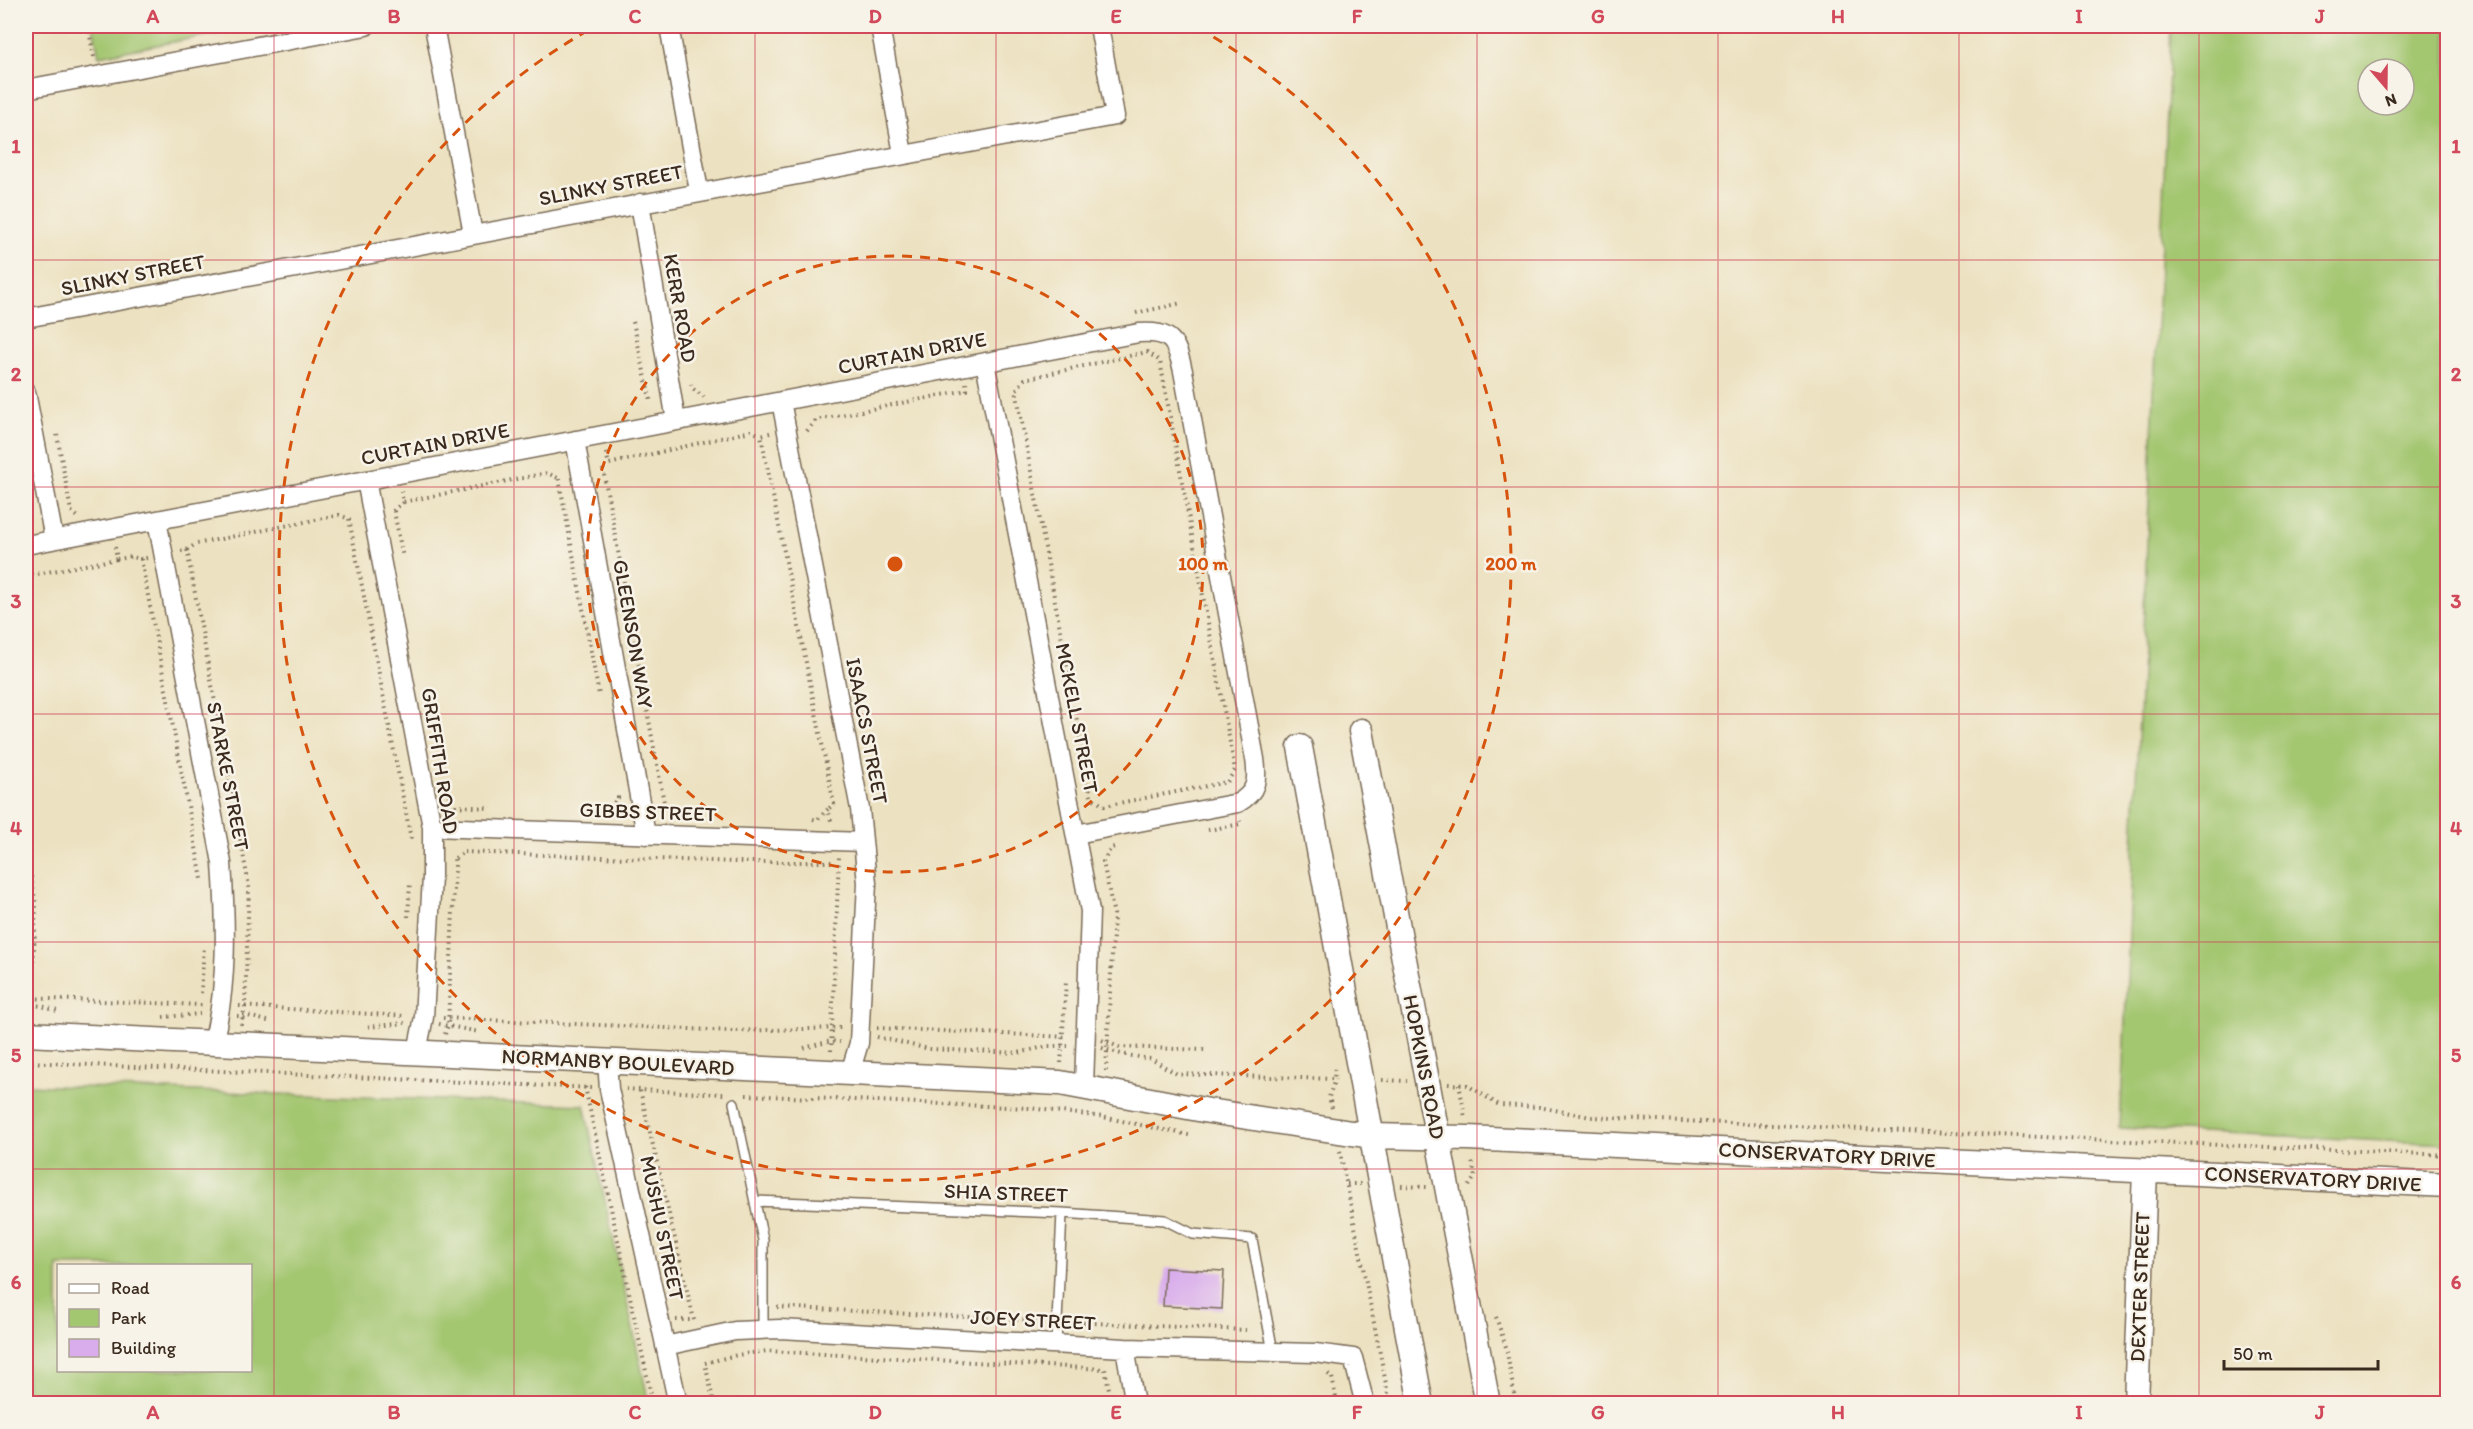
<svg xmlns="http://www.w3.org/2000/svg" width="2473" height="1429" viewBox="0 0 2473 1429" font-family="Itim,sans-serif">
<style>
.green{fill:#a3c670;stroke:#6f7847;stroke-width:1.5;fill-rule:evenodd}
.building{fill:#d9adec}
.lines{fill:none;stroke-linecap:round;stroke-linejoin:round}
.service-casing{stroke:#796a57;stroke-width:12}
.minor-casing{stroke:#796a57;stroke-width:21}
.tertiary-casing{stroke:#796a57;stroke-width:27}
.path{stroke:#796a57;stroke-width:4;stroke-dasharray:1.5 4.5;stroke-linecap:butt}
.service{stroke:#fff;stroke-width:9}
.minor{stroke:#fff;stroke-width:18}
.tertiary{stroke:#fff;stroke-width:24}
.grid{fill:none;stroke:#d1495b;stroke-width:1.5;stroke-opacity:0.55}
.ring{fill:none;stroke:#d7540e;stroke-width:3;stroke-dasharray:10 8}
.labels{text-anchor:middle;stroke-width:5;stroke-linejoin:round;paint-order:stroke}
.street-label{font-size:21px;fill:#3b2a1e;stroke:#f7f3e8}
.centre{fill:#d7540e;stroke:#f7f3e8;stroke-width:3}
.ring-label{font-size:18px;text-anchor:middle;font-weight:bold;fill:#d7540e;stroke:#f7f3e8;stroke-width:5;stroke-linejoin:round;paint-order:stroke}
.neatline{fill:none;stroke:#d1495b;stroke-width:2}
.grid-label{font-size:20px;text-anchor:middle;font-weight:bold;fill:#d1495b}
</style>
<rect width="100%" height="100%" fill="#f7f3e8"/>
<filter id="ink" filterUnits="userSpaceOnUse"><feTurbulence type="fractalNoise" baseFrequency=".0167" numOctaves="2"/><feDisplacementMap in="SourceGraphic" scale="12" xChannelSelector="R" yChannelSelector="G"/><feConvolveMatrix kernelMatrix="1 2 1 2 8 2 1 2 1" color-interpolation-filters="sRGB"/></filter>
<filter id="wash" filterUnits="userSpaceOnUse"><feTurbulence type="fractalNoise" baseFrequency=".008" numOctaves="4" result="noise"/><feDisplacementMap in="SourceGraphic" scale="24" xChannelSelector="R" yChannelSelector="G"/><feGaussianBlur stdDeviation="1.35" result="paint"/><feColorMatrix in="noise" values="0 0 0 0 0 0 0 0 0 0 0 0 0 0 0 0 0 1.4 0 .05"/><feComposite in="paint" operator="in"/></filter>
<g filter="url(#wash)">
<rect width="100%" height="100%" fill="#ece1c0"/>
<!-- green -->
<path class="green" d="M 93,26 L 257,26 L 99,56 Z
M 2171,26 L 2447,26 L 2447,1144 L 2120,1128 ZM 2368,69 L 2404,69 L 2404,105 L 2368,105 Z
M 26,1085 L 584,1105 L 649,1403 L 26,1403 ZM 58,1266 L 250,1266 L 250,1370 L 58,1370 Z"/>
<g id="blocks">
<!-- building -->
<path class="building" d="M 1165,1268 L 1224,1271 L 1222,1309 L 1163,1306 Z"/>
</g>
</g>
<g filter="url(#ink)">
<use href="#blocks" fill-opacity="0" stroke="#796a57" stroke-width="1.5"/>
<g class="lines">
<!-- service casing -->
<g class="service-casing">
<path id="service" d="M 734,1103 L 763,1240 L 763,1330
M 755,1201 L 1062,1213 L 1165,1220 L 1193,1234 L 1252,1239 L 1273,1352
M 1056,1344 L 1062,1213"/>
</g>
<!-- minor casing -->
<g class="minor-casing">
<path id="minor" d="M 434,26 L 473,234
M 669,26 L 699,191
M 880,26 L 903,154
M 26,89 L 366,26
M 640,203 L 676,421
M 26,318 L 1115,116 L 1099,26
M 985,362 L 1090,911 L 1084,1086
M 26,392 L 54,539
M 781,401 L 860,809 L 867,883 L 859,1043 L 850,1073
M 575,440 L 646,835
M 366,480 L 432,827 L 432,877 L 424,1017 L 417,1052
M 157,520 L 222,863 C 226,922 228,985 213,1043
M 26,545 L 1139,333 C 1172,331 1176,341 1183,371 L 1255,759 C 1258,780 1257,792 1238,803 L 1076,834
M 432,827 L 863,842
M 607,1061 L 609,1089 L 678,1404
M 665,1346 L 735,1331 L 780,1329 L 1125,1348 L 1315,1353 L 1353,1358 L 1365,1404
M 1125,1348 L 1135,1404"/>
</g>
<!-- tertiary casing -->
<g class="tertiary-casing">
<path id="tertiary" d="M 1361,731 L 1488,1404
M 1300,747 L 1421,1404
M 26,1034 L 1060,1083 L 1209,1111 L 1371,1136 L 1468,1138 L 2448,1185
M 2136,1404 L 2145,1171"/>
</g>
<!-- path -->
<path class="path" d="M 88,26 L 94,57
M 1136,313 L 1182,303
M 633,322 L 651,403
M 1147,352 L 1160,361 L 1235,770 L 1227,782 L 1104,806 L 1091,797 L 1016,390 L 1025,379 Z
M 691,384 L 692,388 L 704,397
M 807,431 L 816,420 L 967,390 L 966,383
M 770,433 L 761,435 L 834,804 L 828,809
M 57,435 L 71,511 L 78,517
M 606,453 L 609,464 L 751,431 L 761,435
M 603,469 L 665,808 L 677,816
M 559,479 L 599,695
M 401,491 L 403,502 L 547,473 L 560,479
M 26,508 L 29,524 L 26,527
M 393,511 L 403,502
M 394,511 L 403,558
M 349,519 L 411,839
M 115,547 L 117,559 L 132,557 L 141,559
M 187,550 L 196,544 L 339,515 L 350,519
M 181,551 L 187,550 L 249,886 L 245,1007 L 241,1025
M 147,558 L 141,559 L 202,879
M 26,576 L 117,559
M 446,789 L 454,802 L 456,809
M 455,806 L 491,808
M 610,807 L 618,798 L 618,793
M 604,813 L 606,813 L 610,807 L 623,809
M 813,819 L 817,820 L 828,809 L 832,824
M 1208,830 L 1241,824 L 1240,821
M 26,847 L 36,905 L 31,1013
M 464,852 L 737,862 L 832,862
M 455,858 L 464,852
M 408,917 L 410,883
M 201,993 L 204,946
M 26,998 L 202,1005
M 26,1004 L 42,1006 L 60,1012
M 239,1006 L 405,1016
M 237,1016 L 248,1016 L 271,1022
M 163,1017 L 200,1014
M 443,1018 L 733,1031 L 843,1028
M 439,1024 L 479,1032
M 368,1027 L 405,1023
M 877,1028 L 1068,1037
M 445,1034 L 448,1025 L 455,865 L 454,858
M 877,1037 L 929,1049 L 1018,1053 L 1048,1046 L 1068,1046
M 1102,1040 L 1119,1047 L 1207,1050
M 804,1048 L 831,1041 L 840,1042
M 1102,1048 L 1121,1054 L 1151,1059 L 1177,1074 L 1334,1079 L 1335,1066
M 831,1051 L 839,857
M 26,1062 L 592,1088
M 1061,1063 L 1066,981
M 1106,1071 L 1114,915 L 1103,862 L 1111,848 L 1115,847
M 1382,1080 L 1407,1081
M 1448,1084 L 1467,1085 L 1499,1105 L 1539,1107 L 1591,1117 L 2448,1155
M 1459,1084 L 1465,1117
M 585,1087 L 653,1404
M 626,1089 L 640,1090
M 746,1095 L 1029,1108 L 1103,1117 L 1193,1136
M 1332,1108 L 1329,1097 L 1335,1079
M 1340,1151 L 1390,1404
M 1347,1184 L 1361,1184
M 1401,1186 L 1427,1187
M 1469,1186 L 1475,1177 L 1472,1160
M 777,1307 L 1045,1321
M 1496,1317 L 1506,1347 L 1516,1404
M 676,1320 L 694,1320 L 640,1090 L 724,1094
M 1071,1322 L 1246,1330
M 1328,1374 L 1332,1377 L 1337,1404
M 714,1404 L 705,1363 L 737,1355 L 767,1351 L 1105,1369 L 1112,1404"/>
<!-- service -->
<use href="#service" class="service"/>
<!-- minor -->
<use href="#minor" class="minor"/>
<!-- tertiary -->
<use href="#tertiary" class="tertiary"/>
</g>
</g>
<!-- grid -->
<path class="grid" d="M 274,26 L 274,1404M 514,26 L 514,1404M 755,26 L 755,1404M 996,26 L 996,1404M 1236,26 L 1236,1404M 1477,26 L 1477,1404M 1718,26 L 1718,1404M 1959,26 L 1959,1404M 2199,26 L 2199,1404M 26,260 L 2448,260M 26,487 L 2448,487M 26,714 L 2448,714M 26,942 L 2448,942M 26,1169 L 2448,1169"/>
<!-- distance rings -->
<g class="ring">
<circle cx="895" cy="564" r="308"/>
<path d="M1198 28A616 616 0 1 1 592 28"/>
</g>
<g class="labels">
<!-- street labels -->
<g class="street-label">
<text transform="translate(611 185) rotate(-11)" y="7">SLINKY STREET</text>
<text transform="translate(133 275) rotate(-11)" y="7">SLINKY STREET</text>
<text transform="translate(680 308) rotate(80)" y="7">KERR ROAD</text>
<text transform="translate(912 353) rotate(-11)" y="7">CURTAIN DRIVE</text>
<text transform="translate(435 444) rotate(-11)" y="7">CURTAIN DRIVE</text>
<text transform="translate(633 634) rotate(80)" y="7">GLEENSON WAY</text>
<text transform="translate(1077 718) rotate(79)" y="7">MCKELL STREET</text>
<text transform="translate(867 731) rotate(79)" y="7">ISAACS STREET</text>
<text transform="translate(440 761) rotate(81)" y="7">GRIFFITH ROAD</text>
<text transform="translate(228 776) rotate(79)" y="7">STARKE STREET</text>
<text transform="translate(648 812) rotate(2)" y="7">GIBBS STREET</text>
<text transform="translate(618 1062) rotate(3)" y="7">NORMANBY BOULEVARD</text>
<text transform="translate(1424 1067) rotate(79)" y="7">HOPKINS ROAD</text>
<text transform="translate(1827 1155) rotate(3)" y="7">CONSERVATORY DRIVE</text>
<text transform="translate(2313 1179) rotate(3)" y="7">CONSERVATORY DRIVE</text>
<text transform="translate(1006 1193) rotate(2)" y="7">SHIA STREET</text>
<text transform="translate(662 1228) rotate(78)" y="7">MUSHU STREET</text>
<text transform="translate(2140 1287) rotate(-88)" y="7">DEXTER STREET</text>
<text transform="translate(1033 1320) rotate(3)" y="7">JOEY STREET</text>
</g>
</g>
<circle cx="895" cy="564" r="9" class="centre"/>
<g class="ring-label">
<text x="1203" y="570">100 m</text>
<text x="1511" y="570">200 m</text>
</g>
<!-- margin -->
<rect width="2473" height="1429" fill="none" stroke="#f7f3e8" stroke-width="66"/>
<!-- legend -->
<rect x="57" y="1264" width="195" height="108" fill="#f7f3e8" stroke="#aca397" stroke-width="1.5"/>
<rect x="69" y="1284" width="30" height="9" fill="#ffffff" stroke="#aca397" stroke-width="1.5"/>
<text x="111" y="1294" font-size="18" fill="#3b2a1e">Road</text>
<rect x="69" y="1309" width="30" height="18" fill="#a3c670" stroke="#aca397" stroke-width="1.5"/>
<text x="111" y="1324" font-size="18" fill="#3b2a1e">Park</text>
<rect x="69" y="1339" width="30" height="18" fill="#d9adec" stroke="#aca397" stroke-width="1.5"/>
<text x="111" y="1354" font-size="18" fill="#3b2a1e">Building</text>
<!-- north arrow -->
<g transform="translate(2386 87) rotate(160)"><circle r="28" fill="#f7f3e8" stroke="#aca397" stroke-width="1.5"/>
<path d="M0-4.5L10 22L0 15L-10 22Z" fill="#d1495b"/>
<text y="-9" font-size="16" font-weight="bold" text-anchor="middle" fill="#3b2a1e">N</text>
</g>
<!-- scale -->
<path d="M2224 1360v9h154v-9" fill="none" stroke="#3b2a1e" stroke-width="3"/>
<text x="2233" y="1360" font-size="18" fill="#3b2a1e" stroke="#f7f3e8" stroke-width="4.5" paint-order="stroke">50 m</text>
<rect x="33" y="33" width="2407" height="1363" class="neatline"/>
<g class="grid-label">
<text x="153" y="23">A</text>
<text x="394" y="23">B</text>
<text x="635" y="23">C</text>
<text x="875" y="23">D</text>
<text x="1116" y="23">E</text>
<text x="1357" y="23">F</text>
<text x="1598" y="23">G</text>
<text x="1838" y="23">H</text>
<text x="2079" y="23">I</text>
<text x="2320" y="23">J</text>
<text x="16" y="153">1</text>
<text x="2456" y="153">1</text>
<text x="16" y="381">2</text>
<text x="2456" y="381">2</text>
<text x="16" y="608">3</text>
<text x="2456" y="608">3</text>
<text x="16" y="835">4</text>
<text x="2456" y="835">4</text>
<text x="16" y="1062">5</text>
<text x="2456" y="1062">5</text>
<text x="16" y="1289">6</text>
<text x="2456" y="1289">6</text>
<text x="153" y="1419">A</text>
<text x="394" y="1419">B</text>
<text x="635" y="1419">C</text>
<text x="875" y="1419">D</text>
<text x="1116" y="1419">E</text>
<text x="1357" y="1419">F</text>
<text x="1598" y="1419">G</text>
<text x="1838" y="1419">H</text>
<text x="2079" y="1419">I</text>
<text x="2320" y="1419">J</text>
</g>
</svg>
